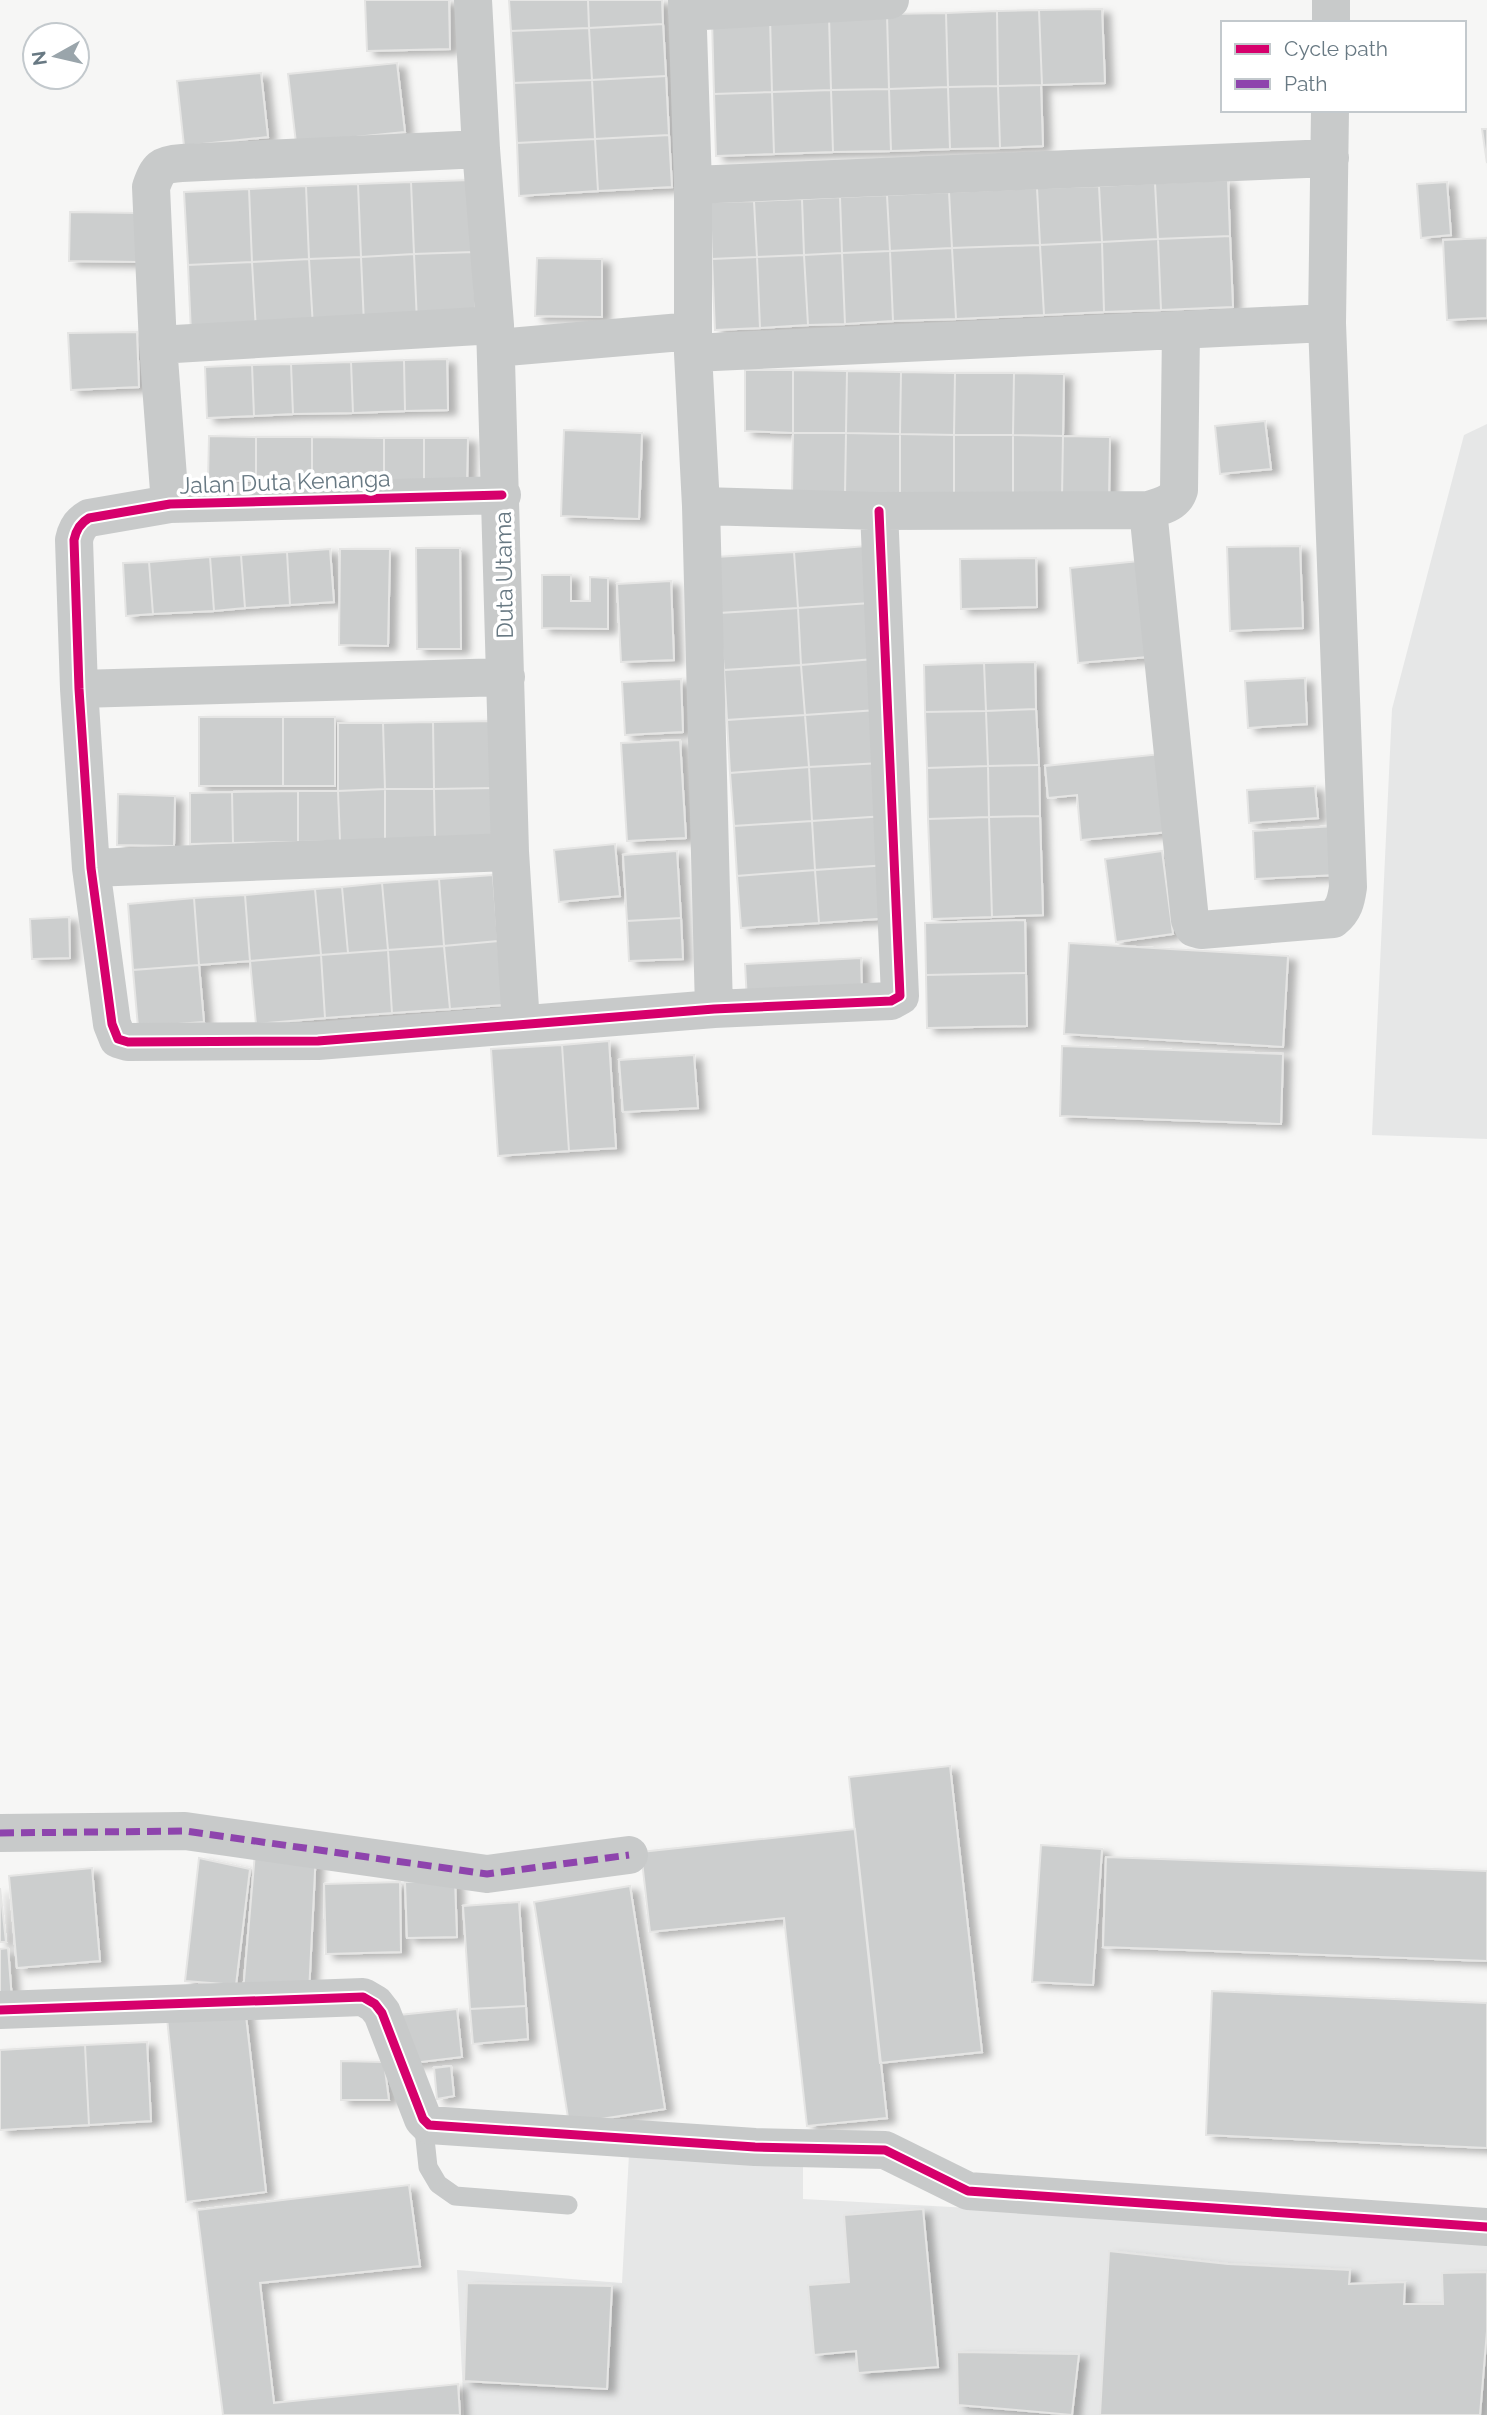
<svg xmlns="http://www.w3.org/2000/svg" width="1487" height="2415" viewBox="0 0 1487 2415" font-family="Raleway,sans-serif">
<style>
.built{fill:#e6e7e7}
.building{fill:#cccece;stroke:#e5e5e4;stroke-width:2;filter:url(#shadow)}
.lines{fill:none;stroke-linecap:round;stroke-linejoin:round}
.service{stroke:#c8caca;stroke-width:19}
.minor{stroke:#c8caca;stroke-width:38}
.quiet{stroke:#8e44ad;stroke-width:7;stroke-dasharray:14 7;stroke-linecap:butt}
.cycleway-casing{stroke:#fff;stroke-width:13}
.cycleway{stroke:#d6006c;stroke-width:9}
.labels{text-anchor:middle;stroke-width:7;stroke-linejoin:round;paint-order:stroke}
.street-label{font-size:23px;fill:#687983;stroke:#fff}
</style>
<defs>
<filter id="shadow"><feDropShadow dx="8" dy="4.5" stdDeviation="3.5" flood-color="#0004"/></filter>
</defs>
<rect width="100%" height="100%" fill="#f6f6f5"/>
<!-- built -->
<path class="built" d="M 1487,424 L 1487,1139 L 1372,1135 L 1392,709 L 1464,435 Z
M 629,2154 L 803,2159 L 803,2199 L 970,2208 L 1487,2245 L 1487,2415 L 464,2415 L 457,2270 L 622,2283 Z"/>
<!-- building -->
<path class="building" d="M 365,0 L 449,0 L 450,49 L 367,51 Z
M 509,0 L 588,0 L 589,28 L 511,31 Z
M 588,0 L 662,0 L 663,24 L 589,28 Z
M 1102,9 L 1105,83 L 1042,85 L 1039,10 Z
M 1039,10 L 1042,85 L 998,86 L 997,11 Z
M 997,11 L 998,86 L 948,87 L 946,13 Z
M 946,13 L 948,87 L 889,89 L 887,14 Z
M 887,14 L 889,89 L 831,90 L 829,16 Z
M 829,16 L 831,90 L 772,92 L 770,17 Z
M 770,17 L 772,92 L 714,94 L 712,19 Z
M 663,24 L 666,76 L 592,80 L 589,28 Z
M 589,28 L 592,80 L 514,83 L 511,31 Z
M 397,63 L 405,132 L 296,143 L 288,74 Z
M 261,73 L 268,137 L 184,146 L 177,81 Z
M 666,76 L 669,135 L 595,139 L 592,80 Z
M 592,80 L 595,139 L 517,143 L 514,83 Z
M 1041,85 L 1043,146 L 1000,148 L 998,86 Z
M 998,86 L 1000,148 L 950,149 L 948,87 Z
M 948,87 L 950,149 L 891,151 L 889,89 Z
M 889,89 L 891,151 L 833,152 L 831,90 Z
M 831,90 L 833,152 L 774,154 L 772,92 Z
M 772,92 L 774,154 L 716,156 L 714,94 Z
M 1482,129 L 1487,129 L 1487,163 Z
M 669,135 L 672,187 L 598,191 L 595,139 Z
M 595,139 L 598,191 L 519,196 L 517,143 Z
M 470,180 L 473,252 L 414,254 L 411,182 Z
M 1228,180 L 1230,236 L 1158,239 L 1155,183 Z
M 411,182 L 414,254 L 361,257 L 358,184 Z
M 1447,182 L 1451,235 L 1421,238 L 1417,184 Z
M 1155,183 L 1158,239 L 1102,242 L 1099,186 Z
M 358,184 L 361,257 L 309,259 L 306,186 Z
M 306,186 L 309,259 L 252,262 L 249,189 Z
M 1099,186 L 1102,242 L 1040,245 L 1037,188 Z
M 1037,188 L 1040,245 L 952,248 L 949,192 Z
M 249,189 L 252,262 L 188,265 L 184,192 Z
M 949,192 L 952,248 L 890,251 L 887,195 Z
M 887,195 L 890,251 L 842,253 L 840,197 Z
M 840,197 L 842,253 L 804,255 L 802,199 Z
M 802,199 L 804,255 L 757,257 L 754,201 Z
M 754,201 L 757,257 L 712,259 L 710,202 Z
M 70,212 L 141,213 L 140,262 L 69,261 Z
M 1230,236 L 1233,307 L 1161,310 L 1158,239 Z
M 1487,238 L 1487,318 L 1447,320 L 1443,240 Z
M 1158,239 L 1161,310 L 1104,312 L 1102,242 Z
M 1102,242 L 1104,312 L 1044,315 L 1040,245 Z
M 1040,245 L 1044,315 L 956,319 L 952,248 Z
M 952,248 L 956,319 L 893,321 L 890,251 Z
M 890,251 L 893,321 L 845,324 L 842,253 Z
M 473,252 L 476,320 L 417,322 L 414,254 Z
M 842,253 L 845,324 L 808,325 L 804,255 Z
M 414,254 L 417,322 L 364,324 L 361,257 Z
M 804,255 L 808,325 L 760,328 L 757,257 Z
M 361,257 L 364,324 L 313,327 L 309,259 Z
M 757,257 L 760,328 L 715,330 L 712,259 Z
M 537,258 L 602,259 L 602,317 L 535,316 Z
M 309,259 L 313,327 L 256,330 L 252,262 Z
M 252,262 L 256,330 L 191,333 L 188,265 Z
M 137,332 L 139,387 L 71,390 L 68,333 Z
M 447,359 L 448,410 L 405,411 L 404,360 Z
M 404,360 L 405,411 L 353,413 L 351,362 Z
M 351,362 L 353,413 L 293,414 L 291,364 Z
M 291,364 L 293,414 L 254,416 L 252,365 Z
M 252,365 L 254,416 L 207,418 L 205,367 Z
M 745,370 L 793,370 L 793,433 L 745,431 Z
M 793,370 L 847,371 L 846,433 L 793,433 Z
M 847,371 L 901,372 L 900,434 L 846,433 Z
M 901,372 L 955,373 L 954,435 L 900,434 Z
M 955,373 L 1014,373 L 1013,435 L 954,435 Z
M 1014,373 L 1064,374 L 1063,436 L 1013,435 Z
M 1265,421 L 1271,469 L 1220,474 L 1215,426 Z
M 564,430 L 642,433 L 639,519 L 561,516 Z
M 793,433 L 846,433 L 845,495 L 792,494 Z
M 846,433 L 900,434 L 900,496 L 845,495 Z
M 900,434 L 954,435 L 954,496 L 900,496 Z
M 954,435 L 1013,435 L 1013,498 L 954,496 Z
M 1013,435 L 1063,436 L 1062,498 L 1013,498 Z
M 209,436 L 256,437 L 256,481 L 208,481 Z
M 1063,436 L 1110,437 L 1109,499 L 1062,498 Z
M 256,437 L 312,437 L 312,481 L 256,481 Z
M 312,437 L 384,438 L 384,482 L 312,481 Z
M 384,438 L 424,438 L 424,482 L 384,482 Z
M 424,438 L 468,438 L 467,483 L 424,482 Z
M 866,546 L 870,603 L 798,608 L 794,552 Z
M 1300,546 L 1303,628 L 1230,631 L 1227,547 Z
M 416,548 L 460,548 L 461,649 L 417,649 Z
M 330,549 L 334,602 L 290,605 L 287,552 Z
M 340,549 L 390,549 L 388,646 L 339,645 Z
M 287,552 L 290,605 L 245,608 L 241,555 Z
M 794,552 L 798,608 L 719,613 L 716,557 Z
M 241,555 L 245,608 L 214,611 L 210,557 Z
M 210,557 L 214,611 L 153,614 L 149,562 Z
M 1036,558 L 1037,607 L 961,609 L 960,559 Z
M 1139,561 L 1148,657 L 1078,663 L 1070,568 Z
M 149,562 L 153,614 L 126,616 L 123,563 Z
M 542,575 L 571,575 L 571,601 L 590,601 L 590,577 L 608,578 L 608,629 L 542,628 Z
M 671,581 L 674,660 L 621,662 L 617,584 Z
M 870,603 L 874,659 L 801,665 L 798,608 Z
M 798,608 L 801,665 L 724,670 L 719,613 Z
M 874,659 L 877,710 L 805,715 L 801,665 Z
M 1035,662 L 1036,709 L 986,711 L 984,663 Z
M 984,663 L 986,711 L 925,712 L 924,665 Z
M 801,665 L 805,715 L 727,720 L 724,670 Z
M 1305,678 L 1307,724 L 1248,728 L 1245,681 Z
M 681,679 L 683,732 L 625,735 L 622,682 Z
M 1036,709 L 1039,765 L 988,766 L 986,711 Z
M 877,710 L 881,763 L 809,767 L 805,715 Z
M 986,711 L 988,766 L 927,768 L 925,712 Z
M 805,715 L 809,767 L 730,773 L 727,720 Z
M 199,717 L 283,717 L 283,786 L 199,786 Z
M 283,717 L 335,717 L 335,786 L 283,786 Z
M 494,721 L 496,788 L 434,789 L 433,722 Z
M 433,722 L 434,789 L 385,789 L 383,723 Z
M 338,723 L 383,723 L 385,789 L 338,791 Z
M 680,740 L 686,838 L 627,841 L 621,743 Z
M 1161,754 L 1169,832 L 1081,840 L 1077,795 L 1048,798 L 1045,766 Z
M 881,763 L 885,816 L 812,821 L 809,767 Z
M 1039,765 L 1040,816 L 989,817 L 988,766 Z
M 988,766 L 989,817 L 928,819 L 927,768 Z
M 809,767 L 812,821 L 734,826 L 730,773 Z
M 1315,786 L 1318,818 L 1249,823 L 1247,790 Z
M 496,788 L 496,839 L 435,840 L 434,789 Z
M 385,789 L 434,789 L 435,840 L 385,841 Z
M 385,789 L 385,841 L 340,841 L 338,791 Z
M 298,791 L 338,791 L 340,841 L 298,842 Z
M 298,791 L 298,842 L 233,843 L 232,792 Z
M 232,792 L 233,843 L 190,844 L 190,793 Z
M 118,794 L 175,796 L 174,846 L 117,845 Z
M 885,816 L 888,865 L 815,870 L 812,821 Z
M 1040,816 L 1043,915 L 992,917 L 989,817 Z
M 989,817 L 992,917 L 932,919 L 928,819 Z
M 812,821 L 815,870 L 737,876 L 734,826 Z
M 1335,826 L 1337,875 L 1255,879 L 1253,831 Z
M 615,844 L 620,896 L 559,902 L 554,850 Z
M 677,851 L 681,918 L 627,921 L 623,855 Z
M 1162,851 L 1173,934 L 1116,942 L 1105,859 Z
M 888,865 L 892,918 L 819,923 L 815,870 Z
M 815,870 L 819,923 L 741,928 L 737,876 Z
M 493,875 L 498,941 L 444,946 L 439,879 Z
M 439,879 L 444,946 L 388,950 L 382,883 Z
M 382,883 L 388,950 L 348,953 L 342,887 Z
M 342,887 L 348,953 L 321,955 L 315,889 Z
M 315,889 L 321,955 L 250,961 L 245,895 Z
M 245,895 L 250,961 L 199,965 L 194,898 Z
M 194,898 L 199,965 L 133,970 L 128,904 Z
M 69,917 L 70,958 L 32,959 L 30,919 Z
M 681,918 L 683,959 L 629,961 L 627,921 Z
M 1025,920 L 1026,973 L 926,975 L 925,923 Z
M 498,941 L 503,1005 L 450,1009 L 444,946 Z
M 1069,943 L 1288,956 L 1283,1047 L 1064,1034 Z
M 444,946 L 450,1009 L 392,1013 L 388,950 Z
M 388,950 L 392,1013 L 325,1018 L 321,955 Z
M 321,955 L 325,1018 L 256,1024 L 250,961 Z
M 861,958 L 862,995 L 747,1001 L 745,964 Z
M 199,965 L 204,1022 L 138,1027 L 133,970 Z
M 1026,973 L 1027,1026 L 927,1028 L 926,975 Z
M 609,1041 L 616,1148 L 569,1151 L 562,1045 Z
M 562,1045 L 569,1151 L 498,1156 L 491,1049 Z
M 1062,1046 L 1283,1054 L 1281,1124 L 1060,1116 Z
M 694,1055 L 698,1108 L 623,1112 L 619,1060 Z
M 950,1766 L 982,2052 L 880,2063 L 849,1777 Z
M 855,1829 L 887,2118 L 807,2126 L 784,1918 L 650,1932 L 641,1852 Z
M 1041,1845 L 1102,1849 L 1093,1985 L 1032,1982 Z
M 316,1851 L 309,1993 L 243,1992 L 255,1853 Z
M 1106,1857 L 1487,1871 L 1487,1961 L 1103,1947 Z
M 199,1858 L 250,1869 L 236,1985 L 185,1981 Z
M 92,1868 L 100,1961 L 17,1968 L 9,1876 Z
M 455,1880 L 457,1937 L 407,1938 L 405,1882 Z
M 400,1882 L 401,1952 L 326,1954 L 324,1884 Z
M 630,1886 L 665,2109 L 569,2124 L 534,1902 Z
M 0,1888 L 6,1942 L 0,1942 Z
M 519,1902 L 526,2006 L 470,2009 L 463,1906 Z
M 8,1948 L 12,2000 L 0,2001 L 0,1949 Z
M 1212,1991 L 1487,2003 L 1487,2148 L 1206,2135 Z
M 526,2006 L 528,2039 L 473,2044 L 470,2009 Z
M 245,2007 L 266,2192 L 186,2202 L 167,2018 Z
M 457,2009 L 462,2057 L 405,2064 L 399,2015 Z
M 147,2042 L 151,2121 L 89,2125 L 85,2045 Z
M 85,2045 L 89,2125 L 0,2130 L 0,2050 Z
M 341,2061 L 384,2062 L 389,2100 L 341,2100 Z
M 451,2066 L 454,2096 L 437,2099 L 434,2068 Z
M 409,2185 L 420,2266 L 260,2283 L 274,2403 L 458,2384 L 460,2415 L 223,2415 L 197,2210 Z
M 923,2209 L 938,2367 L 858,2373 L 856,2351 L 814,2355 L 808,2285 L 849,2282 L 844,2215 Z
M 1109,2251 L 1228,2264 L 1350,2270 L 1349,2284 L 1405,2282 L 1404,2304 L 1443,2304 L 1442,2273 L 1487,2272 L 1487,2331 L 1480,2415 L 1100,2415 Z
M 467,2283 L 612,2286 L 607,2389 L 464,2381 Z
M 957,2352 L 1079,2354 L 1072,2415 L 958,2405 Z"/>
<g class="lines">
<!-- service -->
<path class="service" d="M 423,2120 L 428,2167 L 438,2184 L 455,2196 L 568,2205"/>
<!-- minor -->
<path class="minor" d="M 473,0 L 481,149 L 495,325 L 510,852 L 521,1024
M 687,0 L 693,185 L 693,353 L 701,506 L 714,1009
M 687,12 L 890,0
M 1331,23 L 1331,0
M 693,185 L 1330,158
M 158,345 L 495,325
M 496,348 L 693,331
M 693,353 L 1327,323 L 1330,110
M 502,495 L 170,504 L 89,518 C 80,523 76,530 74,540 L 79,689 L 91,868 L 112,1024 L 118,1039 L 128,1042 L 318,1041 L 714,1009 L 891,1001 L 900,996 L 879,511
M 170,504 L 158,345 L 151,187 C 158,168 161,164 182,163 L 481,149
M 701,506 L 879,511 L 1148,510 C 1161,506 1175,504 1179,490 L 1181,330
M 1148,510 L 1190,920 L 1194,928 L 1201,930 L 1333,919 C 1344,910 1346,901 1348,887 L 1327,323
M 79,689 L 506,677
M 91,868 L 510,852
M 0,1833 L 185,1831 L 487,1874 L 629,1855
M 0,2010 L 363,1997 L 375,2004 L 382,2013 L 423,2119 L 429,2125 L 755,2147 L 885,2150 L 968,2191 L 1487,2227"/>
<!-- quiet -->
<path class="quiet" d="M 0,1833 L 185,1831 L 487,1874 L 629,1855"/>
<!-- cycleway casing -->
<g class="cycleway-casing">
<path id="cycleway" d="M 502,495 L 170,504 L 89,518 C 80,523 76,530 74,540 L 79,689 L 91,868 L 112,1024 L 118,1039 L 128,1042 L 318,1041 L 714,1009 L 891,1001 L 900,996 L 879,511
M 0,2010 L 363,1997 L 375,2004 L 382,2013 L 423,2119 L 429,2125 L 755,2147 L 885,2150 L 968,2191 L 1487,2227"/>
</g>
<!-- cycleway -->
<use href="#cycleway" class="cycleway"/>
</g>
<g class="labels">
<!-- street labels -->
<g class="street-label">
<text transform="translate(285 482) rotate(-2)" y="8">Jalan Duta Kenanga</text>
<text transform="translate(504 575) rotate(-91)" y="8">Duta Utama</text>
</g>
</g>
<!-- legend -->
<rect x="1221" y="21" width="245" height="91" fill="#ffffff" stroke="#c3c9cd" stroke-width="2"/>
<rect x="1235" y="44" width="35" height="10" fill="#d6006c" stroke="#c3c9cd" stroke-width="2"/>
<text x="1284" y="56" font-size="21" fill="#687983">Cycle path</text>
<rect x="1235" y="79" width="35" height="10" fill="#8e44ad" stroke="#c3c9cd" stroke-width="2"/>
<text x="1284" y="91" font-size="21" fill="#687983">Path</text>
<!-- north arrow -->
<g transform="translate(56 56) rotate(262)"><circle r="33" fill="#ffffff" stroke="#c3c9cd" stroke-width="2"/>
<path d="M0-5L12 26L0 18L-12 26Z" fill="#9aa5ab"/>
<text y="-10" font-size="19" font-weight="bold" text-anchor="middle" fill="#687983">N</text>
</g>
</svg>
